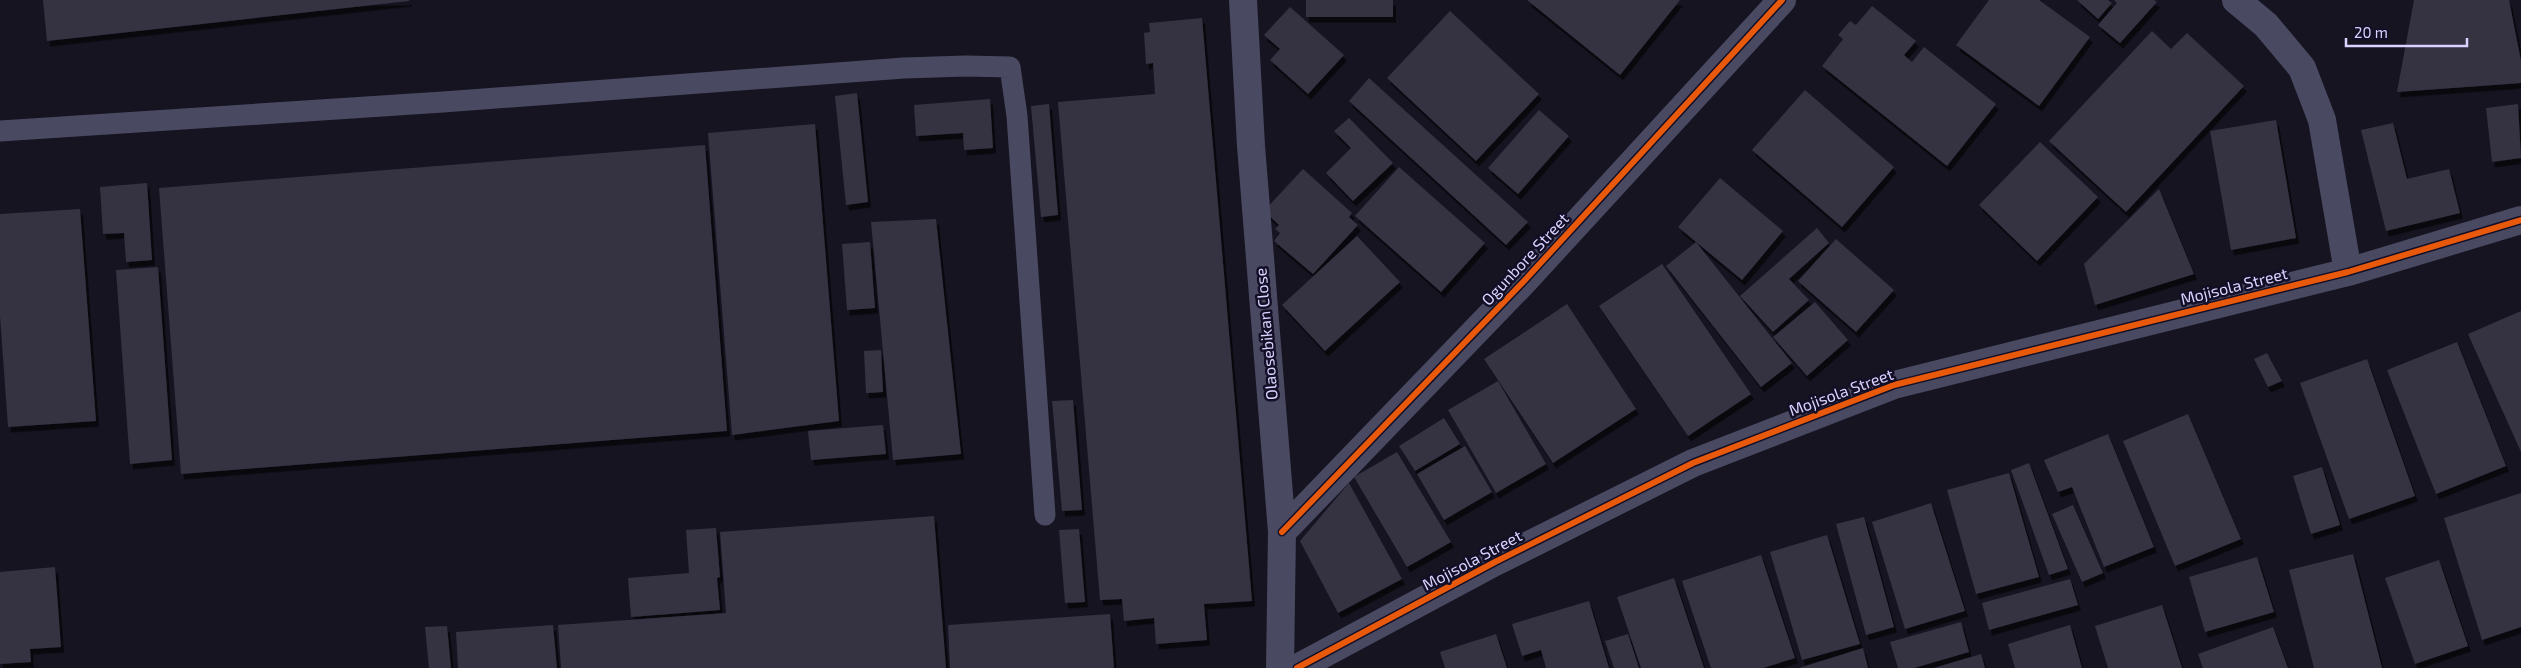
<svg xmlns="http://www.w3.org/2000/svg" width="2521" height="668" viewBox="0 0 2521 668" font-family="'Exo 2',sans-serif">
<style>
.building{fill:#343243;filter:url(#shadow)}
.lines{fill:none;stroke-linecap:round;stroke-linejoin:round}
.service{stroke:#4a4962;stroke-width:21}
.minor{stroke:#4a4962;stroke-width:28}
.cycleway-casing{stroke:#130f26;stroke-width:9}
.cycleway{stroke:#e8590c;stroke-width:6}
.labels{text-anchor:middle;stroke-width:5;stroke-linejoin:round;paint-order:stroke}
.street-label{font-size:16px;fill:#d9d4ff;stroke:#130f26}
</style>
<defs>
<filter id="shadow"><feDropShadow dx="3" dy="5.5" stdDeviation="0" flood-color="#0009"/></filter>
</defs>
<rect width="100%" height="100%" fill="#161421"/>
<!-- building -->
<path class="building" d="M 43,0 L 409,0 L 409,1 L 47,41 Z
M 1306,0 L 1393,0 L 1393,17 L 1306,17 Z
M 1527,0 L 1680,0 L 1620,75 Z
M 1989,0 L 2039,0 L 2090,37 L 2039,106 L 1956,45 Z
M 2077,0 L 2108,0 L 2112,3 L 2098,19 Z
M 2114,0 L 2154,0 L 2157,2 L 2120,43 L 2098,25 L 2117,3 Z
M 2414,0 L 2509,0 L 2521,61 L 2521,83 L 2397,92 Z
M 1872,6 L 1916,41 L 1904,55 L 1912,62 L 1924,47 L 1996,104 L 1947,166 L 1822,66 L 1843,39 L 1838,35 L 1850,21 L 1856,25 Z
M 1290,7 L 1344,55 L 1308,94 L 1270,60 L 1280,49 L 1264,35 Z
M 1450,11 L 1539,94 L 1476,161 L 1387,78 Z
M 1202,18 L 1252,601 L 1204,604 L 1207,640 L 1156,644 L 1154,618 L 1124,621 L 1122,599 L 1100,600 L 1058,102 L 1155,94 L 1153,63 L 1146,64 L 1144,33 L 1150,32 L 1149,23 Z
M 2152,31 L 2171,49 L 2187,33 L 2244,86 L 2126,212 L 2049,141 Z
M 1369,78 L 1528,222 L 1506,245 L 1349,101 Z
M 1805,90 L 1894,167 L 1842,227 L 1752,150 Z
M 857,93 L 868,202 L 846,205 L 835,96 Z
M 990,99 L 993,148 L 964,150 L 963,133 L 916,136 L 914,105 Z
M 1049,104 L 1058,215 L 1041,217 L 1031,106 Z
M 2518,104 L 2521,158 L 2492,162 L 2486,108 Z
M 1539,110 L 1569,136 L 1518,194 L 1488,168 Z
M 1349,118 L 1393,163 L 1353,201 L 1326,173 L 1351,148 L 1334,131 Z
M 2276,120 L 2296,238 L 2231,250 L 2210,131 Z
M 2393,123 L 2407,179 L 2449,169 L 2460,213 L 2386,231 L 2361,130 Z
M 815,124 L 839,421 L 732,435 L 708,133 Z
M 2040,142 L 2098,197 L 2037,261 L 1979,205 Z
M 705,145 L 727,431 L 181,474 L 159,188 Z
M 1399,167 L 1485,243 L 1441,292 L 1355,216 Z
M 1303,169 L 1352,213 L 1349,217 L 1358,225 L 1313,274 L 1274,241 L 1280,233 L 1275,229 L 1279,225 L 1264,211 Z
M 1720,178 L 1783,231 L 1742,280 L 1678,227 Z
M 147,183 L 152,260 L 126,262 L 124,233 L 103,234 L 100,187 Z
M 2159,189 L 2194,274 L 2095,305 L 2084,264 Z
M 80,209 L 96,421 L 8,427 L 0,316 L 0,214 Z
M 936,219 L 961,454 L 893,460 L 871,222 Z
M 1817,228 L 1829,243 L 1789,279 L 1809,300 L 1773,332 L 1740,296 Z
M 1357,236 L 1400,282 L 1325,351 L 1282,305 Z
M 1836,239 L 1894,290 L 1856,332 L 1798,281 Z
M 870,242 L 875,308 L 847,310 L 842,244 Z
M 1696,242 L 1792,363 L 1761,387 L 1666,266 Z
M 1662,264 L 1751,394 L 1688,436 L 1599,306 Z
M 158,267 L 172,460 L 130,464 L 116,270 Z
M 1815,302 L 1848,340 L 1807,376 L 1773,337 Z
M 1567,304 L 1636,409 L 1553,463 L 1484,359 Z
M 2521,311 L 2521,452 L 2468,334 Z
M 2457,342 L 2506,466 L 2436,494 L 2387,370 Z
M 881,350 L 883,392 L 866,393 L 864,351 Z
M 2267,353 L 2282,381 L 2268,387 L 2254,359 Z
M 2367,359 L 2415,496 L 2349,519 L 2300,383 Z
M 1498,381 L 1546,464 L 1496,493 L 1448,410 Z
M 1073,400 L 1082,510 L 1062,511 L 1052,401 Z
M 2188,414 L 2241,539 L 2175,566 L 2123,441 Z
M 1444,418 L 1460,444 L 1415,471 L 1399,446 Z
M 883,425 L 886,454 L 811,460 L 808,431 Z
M 2108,434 L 2154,547 L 2104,567 L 2072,487 L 2058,492 L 2044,460 Z
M 1465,446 L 1492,492 L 1444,520 L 1417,474 Z
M 1397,452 L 1451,542 L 1407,567 L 1354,477 Z
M 2029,463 L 2068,569 L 2049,575 L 2011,470 Z
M 2322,467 L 2340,525 L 2311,534 L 2293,476 Z
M 2009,473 L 2039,577 L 1976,594 L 1947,490 Z
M 1349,483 L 1402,579 L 1338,613 L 1300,541 Z
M 2521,493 L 2521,627 L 2482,640 L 2444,518 Z
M 1931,503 L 1965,611 L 1905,629 L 1872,522 Z
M 2073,505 L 2103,573 L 2082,582 L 2052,514 Z
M 934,516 L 946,668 L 561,668 L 558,625 L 726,613 L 720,532 Z
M 1864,517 L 1894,627 L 1866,635 L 1836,524 Z
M 716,528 L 720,577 L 717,578 L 720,610 L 631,617 L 628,578 L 689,573 L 686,530 Z
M 1079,529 L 1085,602 L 1065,603 L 1059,530 Z
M 1827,535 L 1860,644 L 1802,660 L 1770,552 Z
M 2353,554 L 2382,668 L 2314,668 L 2289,570 Z
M 1761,555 L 1795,658 L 1763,668 L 1711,668 L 1682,581 Z
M 2257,557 L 2274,612 L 2205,632 L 2189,577 Z
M 2439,560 L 2468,646 L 2415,664 L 2385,578 Z
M 55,567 L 61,647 L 30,649 L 31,662 L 0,664 L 0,572 Z
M 1674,578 L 1704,668 L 1641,668 L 1617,597 Z
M 2070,579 L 2078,605 L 1989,630 L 1982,603 Z
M 1589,601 L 1609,668 L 1546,668 L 1541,650 L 1522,656 L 1512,624 Z
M 2162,605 L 2182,668 L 2108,668 L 2095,626 Z
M 1110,614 L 1114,668 L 950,668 L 948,625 Z
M 1961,622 L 1969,652 L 1914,668 L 1898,668 L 1890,642 Z
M 553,625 L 557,668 L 458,668 L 456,632 Z
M 2070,625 L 2082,668 L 2015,668 L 2008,644 Z
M 447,626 L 451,668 L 429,668 L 425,627 Z
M 2273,627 L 2288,668 L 2203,668 L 2198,654 Z
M 1496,634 L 1507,668 L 1445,668 L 1440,652 Z
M 1628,634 L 1639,668 L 1614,668 L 1605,641 Z
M 1863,648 L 1868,668 L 1799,668 Z
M 1981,654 L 1985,668 L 1934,668 Z"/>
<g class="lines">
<!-- service -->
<path class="service" d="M 0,131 L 443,102 L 904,68 L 966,66 L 1010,67 L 1017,116 L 1045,515"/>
<!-- minor -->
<path class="minor" d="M 1243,0 L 1251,146 L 1282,532 L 1280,668
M 2236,0 L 2266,25 L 2302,68 L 2322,120 L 2348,272
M 1282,532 L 1524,281 L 1782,0
M 1297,668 L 1495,562 L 1693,463 L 1894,385 L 2348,272 L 2521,220"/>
<!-- cycleway casing -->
<g class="cycleway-casing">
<path id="cycleway" d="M 1282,532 L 1524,281 L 1782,0
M 1297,668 L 1495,562 L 1693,463 L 1894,385 L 2348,272 L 2521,220"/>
</g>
<!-- cycleway -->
<use href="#cycleway" class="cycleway"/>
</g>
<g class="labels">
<!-- street labels -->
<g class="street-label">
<text transform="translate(1525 259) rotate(-47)" y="6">Ogunbore Street</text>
<text transform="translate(2234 286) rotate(-14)" y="6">Mojisola Street</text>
<text transform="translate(1266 334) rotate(-95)" y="6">Olaosebikan Close</text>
<text transform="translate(1841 392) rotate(-20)" y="6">Mojisola Street</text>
<text transform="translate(1472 560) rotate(-28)" y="6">Mojisola Street</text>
</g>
</g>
<!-- scale -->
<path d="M2346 38v8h121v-8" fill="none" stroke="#d9d4ff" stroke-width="2.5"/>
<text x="2354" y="38" font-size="15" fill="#d9d4ff" stroke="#130f26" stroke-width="4" paint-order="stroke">20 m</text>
</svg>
